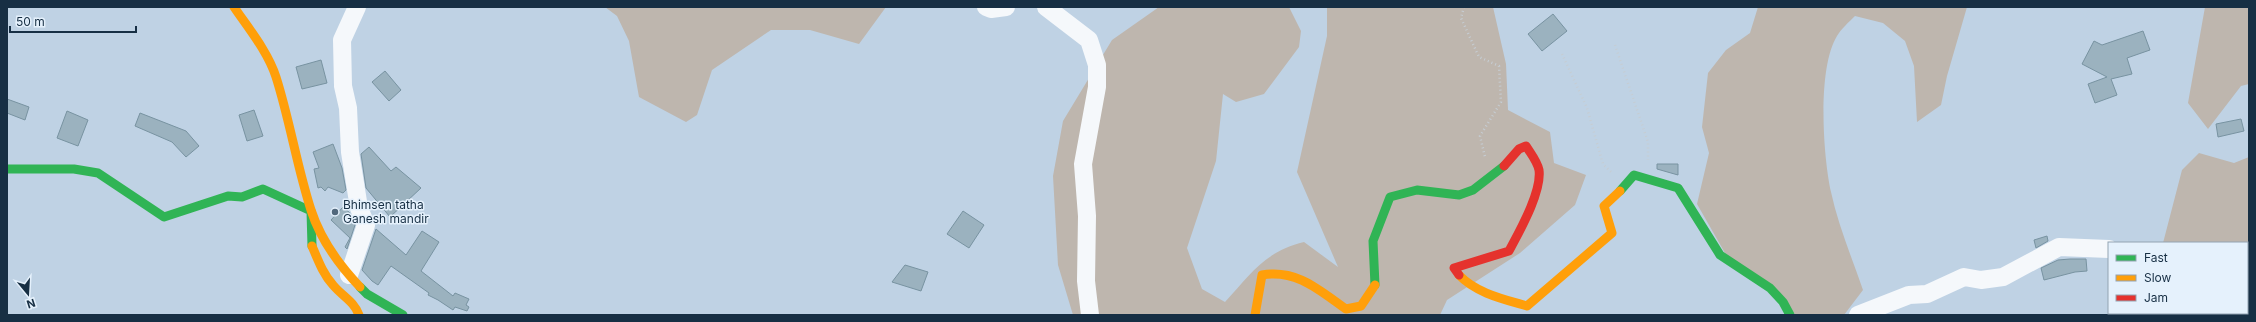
<svg xmlns="http://www.w3.org/2000/svg" width="2256" height="322" viewBox="0 0 2256 322" font-family="Inter,sans-serif">
<style>
.green{fill:#beb6ae}
.building{fill:#9bb2bf;stroke:#7893a1}
.lines{fill:none;stroke-linecap:round;stroke-linejoin:round}
.path{stroke:#c6cdd3;stroke-width:2.5;stroke-dasharray:1 3;stroke-linecap:butt}
.street{stroke:#f5f8fb;stroke-width:18}
.fast{stroke:#30b455;stroke-width:9}
.slow{stroke:#ff9f0a;stroke-width:9}
.jam{stroke:#e5322d;stroke-width:9}
.poi-dot{fill:#52687c;stroke:#e5f1fc;stroke-width:1.5}
.labels{text-anchor:middle;stroke-width:3;stroke-linejoin:round;paint-order:stroke}
.poi-label{font-size:12px;fill:#172f44;stroke:#e5f1fc;text-anchor:start}
</style>
<rect width="100%" height="100%" fill="#bfd2e4"/>
<!-- green -->
<path class="green" d="M 605,7 L 886,7 L 859,44 L 810,30 L 771,30 L 712,70 L 697,115 L 686,122 L 639,97 L 629,41 L 617,16 Z
M 1159,7 L 1289,7 L 1301,31 L 1299,47 L 1264,94 L 1236,102 L 1223,94 L 1216,161 L 1187,248 L 1202,289 L 1225,302 C 1251,274 1264,252 1304,242 L 1338,267 L 1297,172 L 1327,36 L 1327,7 L 1493,7 L 1506,64 L 1508,110 L 1550,132 L 1554,163 L 1586,175 L 1575,205 L 1520,253 L 1447,300 L 1440,315 L 1073,315 L 1058,265 L 1053,176 L 1063,121 L 1112,40 Z
M 1758,7 L 1967,7 L 1947,76 L 1941,105 L 1917,122 L 1914,66 L 1905,41 L 1883,23 L 1855,16 C 1849,22 1841,29 1837,36 C 1817,68 1823,156 1831,192 C 1838,225 1852,258 1863,290 L 1844,315 L 1796,315 L 1725,253 L 1697,204 L 1709,153 L 1702,127 L 1708,73 L 1726,50 L 1750,33 Z
M 2205,7 L 2249,7 L 2249,84 L 2241,86 L 2208,129 L 2188,103 Z
M 2199,153 L 2234,163 L 2249,157 L 2249,282 L 2247,281 L 2247,243 L 2163,243 L 2182,170 Z"/>
<!-- building -->
<path class="building" d="M 1553,14 L 1567,31 L 1542,51 L 1528,34 Z
M 2143,31 L 2150,50 L 2127,58 L 2132,74 L 2111,79 L 2117,95 L 2095,103 L 2088,84 L 2107,77 L 2082,64 L 2094,41 L 2102,45 Z
M 321,60 L 327,83 L 302,89 L 296,67 Z
M 385,71 L 401,90 L 389,101 L 372,82 Z
M 7,99 L 29,107 L 25,120 L 7,113 Z
M 254,110 L 263,136 L 247,141 L 239,115 Z
M 67,111 L 88,120 L 78,146 L 57,138 Z
M 140,113 L 186,131 L 199,146 L 186,157 L 172,142 L 135,126 Z
M 2241,119 L 2244,131 L 2218,137 L 2216,124 Z
M 333,144 L 342,168 L 346,190 L 343,193 L 328,187 L 325,191 L 321,187 L 318,188 L 314,169 L 319,168 L 313,152 Z
M 369,147 L 391,171 L 396,167 L 421,188 L 390,217 L 366,188 L 361,154 Z
M 1657,164 L 1678,164 L 1678,175 L 1657,169 Z
M 343,207 L 350,213 L 355,225 L 347,249 L 345,247 L 350,238 L 331,220 Z
M 963,211 L 984,225 L 969,248 L 947,234 Z
M 376,229 L 406,255 L 422,231 L 439,242 L 421,271 L 453,296 L 455,293 L 469,299 L 466,305 L 469,307 L 467,311 L 455,307 L 453,310 L 438,300 L 428,295 L 429,293 L 391,266 L 378,285 L 372,281 L 362,270 Z
M 2047,236 L 2048,241 L 2036,248 L 2034,240 Z
M 2070,259 L 2086,259 L 2087,271 L 2075,272 L 2044,280 L 2041,268 L 2058,260 Z
M 905,265 L 928,272 L 921,291 L 892,282 Z"/>
<g class="lines">
<!-- path -->
<path class="path" d="M 1464,7 L 1461,18 L 1479,57 L 1499,66 L 1501,102 L 1480,136 L 1485,157
M 1615,45 L 1648,142 L 1648,160
M 1562,54 L 1587,108 L 1603,164 L 1612,173"/>
<!-- street -->
<path class="street" d="M 986,7 L 991,9 L 1006,7
M 1046,7 L 1089,40 L 1097,65 L 1097,87 L 1083,164 L 1087,216 L 1086,281 L 1090,315
M 349,275 L 366,225 L 359,208 L 350,152 L 348,108 L 343,86 L 342,40 L 357,7
M 2247,289 L 2249,290
M 1858,315 L 1909,295 L 1927,294 L 1964,277 L 1981,280 L 2003,277 L 2059,247 L 2109,249"/>
<!-- fast -->
<path class="fast" d="M 7,169 L 74,169 L 98,173 L 164,217 L 228,196 L 242,197 L 263,189 L 311,211 L 312,246
M 1620,191 L 1634,175 L 1678,188 L 1720,255 L 1770,288 L 1783,302 L 1790,315
M 1375,285 L 1373,241 L 1390,197 L 1417,190 L 1459,195 L 1473,190 L 1504,166
M 360,287 L 367,294 L 403,315"/>
<!-- slow -->
<path class="slow" d="M 234,7 C 249,29 268,52 276,77 C 290,121 297,167 311,210 C 320,238 340,266 360,287
M 312,246 C 318,260 323,274 333,285 C 342,296 354,301 359,315
M 1459,275 C 1476,293 1503,299 1527,306 L 1612,233 L 1604,206 L 1620,191
M 1255,315 L 1262,275 C 1297,269 1319,290 1346,309 L 1361,306 L 1375,285"/>
<!-- jam -->
<path class="jam" d="M 1459,275 L 1454,268 L 1509,251 C 1519,232 1542,192 1539,170 C 1537,161 1531,154 1526,146 L 1519,149 L 1504,166"/>
</g>
<!-- markers -->
<circle class="poi-dot" cx="335" cy="212" r="4"/>
<g class="labels">
<!-- poi labels -->
<g class="poi-label">
<text x="343" y="209">Bhimsen tatha<tspan x="343" dy="14">Ganesh mandir</tspan></text>
</g>
</g>
<!-- border -->
<rect width="2256" height="322" fill="none" stroke="#172f44" stroke-width="16"/>
<!-- legend -->
<rect x="2108" y="242" width="140" height="72" fill="#e5f1fc" stroke="#93a3b2"/>
<rect x="2116" y="255" width="20" height="6" fill="#30b455" stroke="#93a3b2"/>
<text x="2144" y="262" font-size="12" fill="#172f44">Fast</text>
<rect x="2116" y="275" width="20" height="6" fill="#ff9f0a" stroke="#93a3b2"/>
<text x="2144" y="282" font-size="12" fill="#172f44">Slow</text>
<rect x="2116" y="295" width="20" height="6" fill="#e5322d" stroke="#93a3b2"/>
<text x="2144" y="302" font-size="12" fill="#172f44">Jam</text>
<!-- north arrow -->
<g transform="translate(28 294) rotate(162)" stroke="#e5f1fc" stroke-width="3" paint-order="stroke">
<path d="M0-3L7 15L0 10L-7 15Z" fill="#172f44"/>
<text y="-6" font-size="11" font-weight="bold" text-anchor="middle" fill="#172f44">N</text>
</g>
<!-- scale -->
<path d="M10 26v6h126v-6" fill="none" stroke="#172f44" stroke-width="2"/>
<text x="16" y="26" font-size="12" fill="#172f44" stroke="#e5f1fc" stroke-width="3" paint-order="stroke">50 m</text>
</svg>
